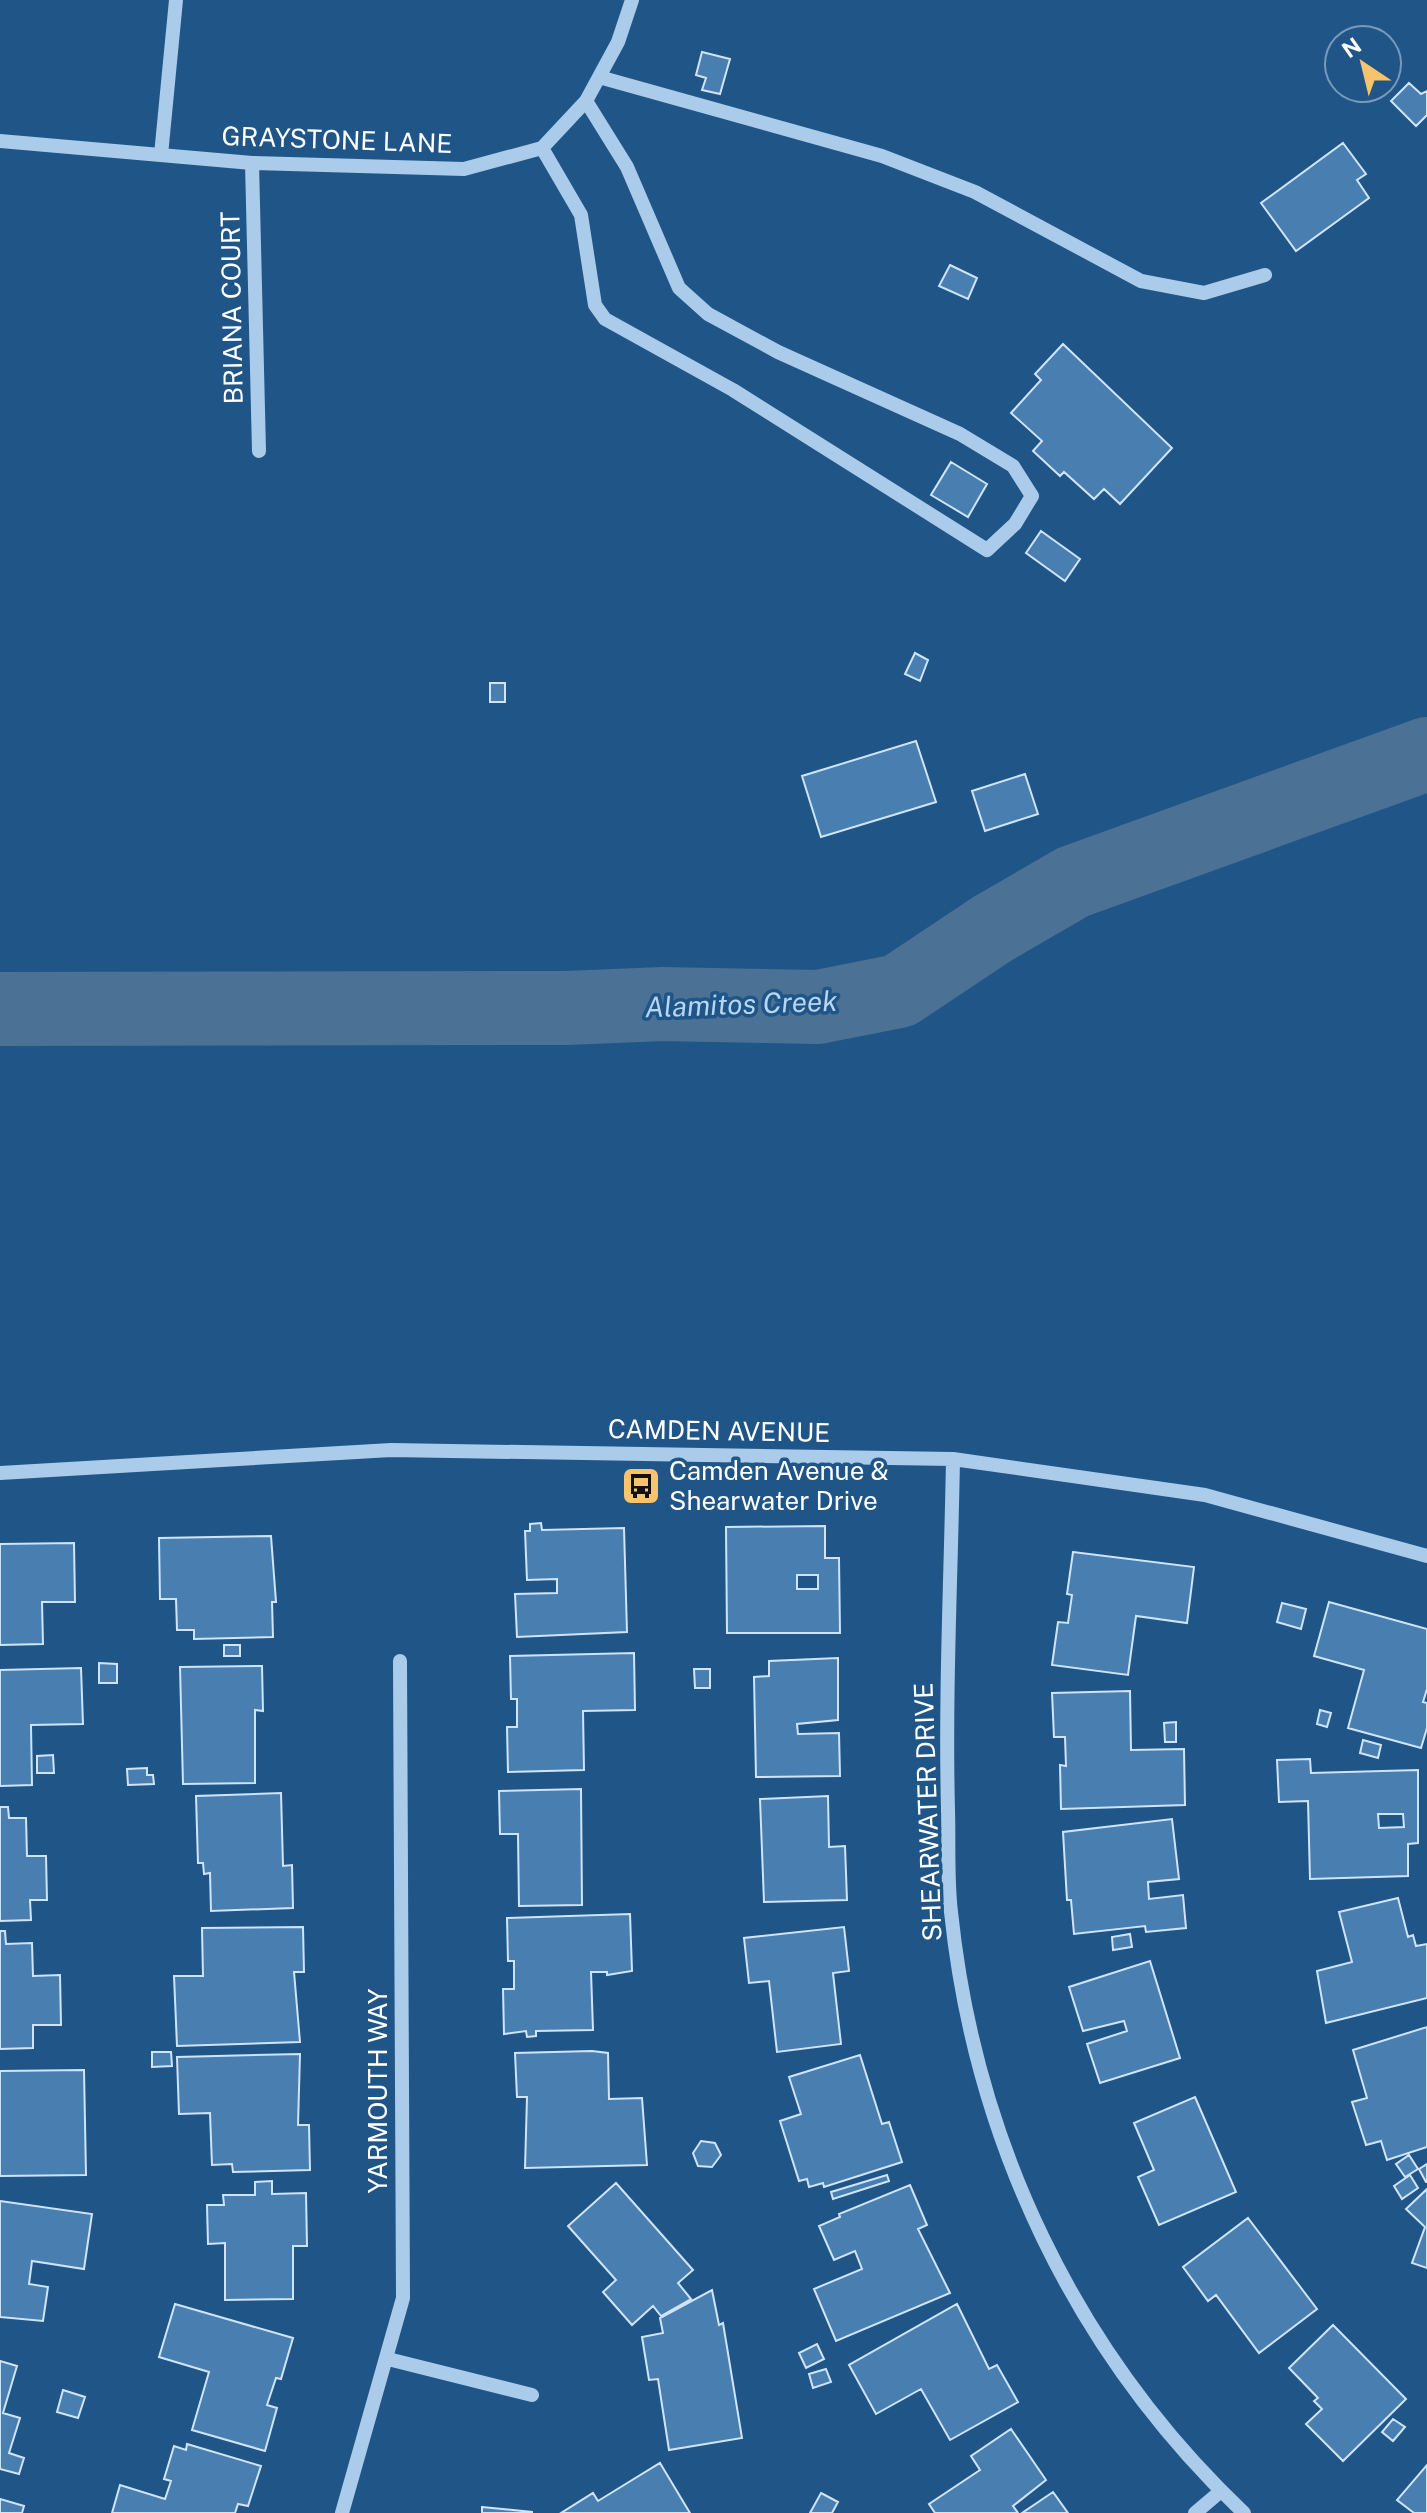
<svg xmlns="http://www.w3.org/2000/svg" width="1427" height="2513" viewBox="0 0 1427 2513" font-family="'Public Sans',sans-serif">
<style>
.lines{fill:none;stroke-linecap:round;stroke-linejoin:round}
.river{stroke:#4b7195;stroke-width:74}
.building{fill:#487fb0;stroke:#cfe4f8;stroke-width:2;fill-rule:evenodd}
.minor{stroke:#aaccea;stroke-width:14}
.labels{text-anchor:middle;stroke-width:7;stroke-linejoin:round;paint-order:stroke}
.street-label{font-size:26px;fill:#fff;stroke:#205588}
.poi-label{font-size:26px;fill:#fff;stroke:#205588;text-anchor:start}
.water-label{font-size:28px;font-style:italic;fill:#b6d6f2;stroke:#205588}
</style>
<rect width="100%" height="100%" fill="#205588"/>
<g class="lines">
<!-- river -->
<path class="river" d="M 0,1009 L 566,1008 L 663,1004 L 818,1007 L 899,991 L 992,929 L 1073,882 L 1427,754"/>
</g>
<!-- building -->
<path class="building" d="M 702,52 L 730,59 L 720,94 L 702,90 L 706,78 L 696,75 Z
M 1409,83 L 1421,94 L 1427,91 L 1427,115 L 1416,126 L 1391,101 Z
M 1343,143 L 1366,174 L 1357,180 L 1369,198 L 1296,251 L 1261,203 Z
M 950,265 L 977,278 L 968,299 L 939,286 Z
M 1063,344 L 1172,448 L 1120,504 L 1104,489 L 1094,499 L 1064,472 L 1060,476 L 1033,451 L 1042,441 L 1011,413 L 1041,380 L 1035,374 Z
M 951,462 L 987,484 L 968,517 L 931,495 Z
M 1041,531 L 1080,559 L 1065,581 L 1026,553 Z
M 915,653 L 928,660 L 920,681 L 905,674 Z
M 490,683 L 505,683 L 505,702 L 490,702 Z
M 916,741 L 936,802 L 821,837 L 802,776 Z
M 1025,774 L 1038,814 L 985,831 L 972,791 Z
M 541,1523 L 542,1530 L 624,1528 L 627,1632 L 517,1637 L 515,1594 L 557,1593 L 557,1579 L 527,1580 L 525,1531 L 530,1531 L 530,1524 Z
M 825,1526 L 825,1558 L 839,1558 L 840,1633 L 727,1633 L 726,1527 ZM 797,1575 L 818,1575 L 818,1589 L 797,1589 Z
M 271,1536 L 276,1602 L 272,1602 L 273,1637 L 194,1639 L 194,1630 L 177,1630 L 176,1599 L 160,1599 L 159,1538 Z
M 74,1543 L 75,1602 L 42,1602 L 43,1644 L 0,1645 L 0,1544 Z
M 1073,1552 L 1194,1567 L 1187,1623 L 1136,1616 L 1128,1675 L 1052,1665 L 1058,1622 L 1068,1623 L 1072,1595 L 1067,1594 Z
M 1329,1602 L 1427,1629 L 1427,1689 L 1423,1702 L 1427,1703 L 1427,1728 L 1421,1748 L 1348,1728 L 1364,1670 L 1314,1656 Z
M 1282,1603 L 1306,1609 L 1301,1629 L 1277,1622 Z
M 224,1645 L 240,1645 L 240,1656 L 224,1656 Z
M 634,1653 L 635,1710 L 583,1711 L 584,1770 L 508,1772 L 507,1727 L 517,1727 L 517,1699 L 511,1699 L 510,1656 Z
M 838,1658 L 838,1720 L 797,1724 L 798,1734 L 839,1733 L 840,1776 L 756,1777 L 754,1677 L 769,1676 L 769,1661 Z
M 99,1663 L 117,1664 L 117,1683 L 99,1683 Z
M 262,1666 L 263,1711 L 255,1710 L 255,1783 L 183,1784 L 180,1667 Z
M 81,1668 L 83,1724 L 31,1725 L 32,1785 L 0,1786 L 0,1670 Z
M 694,1669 L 710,1669 L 710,1688 L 695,1688 Z
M 1130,1691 L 1131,1750 L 1184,1749 L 1185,1805 L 1061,1809 L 1060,1765 L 1066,1766 L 1065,1737 L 1054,1737 L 1052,1693 Z
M 1320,1710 L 1331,1713 L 1327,1727 L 1317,1724 Z
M 1176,1722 L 1176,1742 L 1165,1742 L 1164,1723 Z
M 1363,1740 L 1381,1745 L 1378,1758 L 1360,1753 Z
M 53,1755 L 54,1773 L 37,1773 L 37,1756 Z
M 1310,1759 L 1311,1773 L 1418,1770 L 1418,1843 L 1408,1844 L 1408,1876 L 1310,1879 L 1308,1801 L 1279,1802 L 1277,1760 ZM 1378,1814 L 1403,1814 L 1404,1827 L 1379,1828 Z
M 147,1768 L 147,1775 L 153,1775 L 154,1784 L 128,1785 L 127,1769 Z
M 581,1789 L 582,1905 L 519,1906 L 518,1834 L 500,1834 L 499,1791 Z
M 281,1793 L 283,1866 L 292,1865 L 293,1908 L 211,1911 L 210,1873 L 204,1874 L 203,1863 L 198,1863 L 196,1796 Z
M 828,1796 L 829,1847 L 845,1846 L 847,1900 L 764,1902 L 760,1799 Z
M 0,1807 L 8,1807 L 9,1818 L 26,1818 L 27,1856 L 46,1856 L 47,1900 L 30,1900 L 31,1920 L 0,1921 Z
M 1172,1819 L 1179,1879 L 1148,1882 L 1149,1899 L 1183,1895 L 1186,1928 L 1146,1932 L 1145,1926 L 1074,1934 L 1071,1900 L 1067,1900 L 1063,1832 Z
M 1398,1898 L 1408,1937 L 1413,1935 L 1416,1946 L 1427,1944 L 1427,1998 L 1326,2023 L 1317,1971 L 1352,1962 L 1339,1912 Z
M 630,1914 L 632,1971 L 607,1975 L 607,1972 L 591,1972 L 593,2030 L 536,2031 L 536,2036 L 527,2037 L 526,2031 L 504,2034 L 503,1989 L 514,1989 L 514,1961 L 508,1961 L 507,1918 Z
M 303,1927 L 304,1972 L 294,1972 L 300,2042 L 177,2046 L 174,1976 L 203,1976 L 202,1928 Z
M 844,1927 L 849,1971 L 833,1973 L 841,2044 L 777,2052 L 769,1981 L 749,1983 L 744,1938 Z
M 0,1931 L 5,1931 L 6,1944 L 32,1943 L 33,1976 L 60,1975 L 61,2025 L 33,2025 L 33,2048 L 0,2049 Z
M 1130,1934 L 1132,1947 L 1113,1950 L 1112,1937 Z
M 1150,1961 L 1180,2058 L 1100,2083 L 1087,2044 L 1127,2031 L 1124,2021 L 1083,2031 L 1069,1987 Z
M 1427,2027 L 1427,2147 L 1387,2160 L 1381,2141 L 1366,2145 L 1352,2102 L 1367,2098 L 1353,2050 Z
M 592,2051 L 608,2053 L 609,2099 L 642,2098 L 647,2165 L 525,2168 L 527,2097 L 517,2097 L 515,2053 Z
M 152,2052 L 171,2052 L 172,2066 L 152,2067 Z
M 300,2054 L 298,2125 L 309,2125 L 310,2170 L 233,2172 L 232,2164 L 212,2165 L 210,2113 L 179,2114 L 177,2057 Z
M 860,2055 L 882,2124 L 889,2122 L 902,2162 L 824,2187 L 823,2183 L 809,2187 L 807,2179 L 799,2181 L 780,2121 L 801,2114 L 789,2077 Z
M 84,2070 L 86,2175 L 0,2176 L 0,2071 Z
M 1195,2097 L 1236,2192 L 1159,2225 L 1138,2177 L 1154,2170 L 1134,2123 Z
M 701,2141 L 715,2143 L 721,2155 L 712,2167 L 698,2166 L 693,2153 Z
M 1409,2155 L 1418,2169 L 1405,2177 L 1396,2164 Z
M 1427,2164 L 1427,2182 L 1426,2182 L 1419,2169 Z
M 887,2175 L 889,2181 L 833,2199 L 831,2192 Z
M 1410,2175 L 1418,2188 L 1402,2199 L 1394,2186 Z
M 272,2181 L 272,2194 L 306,2193 L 307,2246 L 293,2246 L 293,2299 L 225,2300 L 225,2243 L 208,2244 L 207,2205 L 224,2205 L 223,2195 L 255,2195 L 255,2182 Z
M 616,2183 L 693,2270 L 678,2283 L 691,2299 L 661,2316 L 653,2306 L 632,2325 L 603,2292 L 616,2280 L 568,2226 Z
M 910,2185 L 927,2225 L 918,2229 L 950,2293 L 836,2341 L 814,2289 L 862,2269 L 855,2251 L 834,2260 L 819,2226 L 840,2217 L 839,2214 Z
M 1427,2189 L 1427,2268 L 1412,2263 L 1425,2227 L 1406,2209 Z
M 0,2201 L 92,2214 L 84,2269 L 32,2261 L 29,2284 L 48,2287 L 43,2321 L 0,2317 Z
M 1248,2218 L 1317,2309 L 1259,2353 L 1216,2295 L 1208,2301 L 1183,2267 Z
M 712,2290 L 719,2325 L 723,2323 L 742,2438 L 669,2450 L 658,2379 L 649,2380 L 642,2337 L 663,2333 L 660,2318 Z
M 175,2304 L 293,2338 L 281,2379 L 276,2378 L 267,2405 L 277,2408 L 265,2451 L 192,2430 L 209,2372 L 159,2357 Z
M 957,2304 L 989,2369 L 997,2365 L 1018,2402 L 950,2440 L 921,2389 L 876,2414 L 849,2365 Z
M 1333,2325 L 1406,2399 L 1343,2461 L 1306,2424 L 1322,2409 L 1314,2401 L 1318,2398 L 1289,2368 Z
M 817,2344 L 824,2359 L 806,2368 L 799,2353 Z
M 0,2361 L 17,2366 L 3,2413 L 20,2418 L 9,2453 L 24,2458 L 19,2474 L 0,2469 Z
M 826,2369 L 831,2382 L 813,2388 L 809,2374 Z
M 63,2390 L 85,2397 L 78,2418 L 57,2412 Z
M 1393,2419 L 1405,2427 L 1393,2441 L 1382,2432 Z
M 1011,2429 L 1046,2480 L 1013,2506 L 1018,2513 L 935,2513 L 929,2504 L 980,2470 L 971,2456 Z
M 187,2444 L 261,2466 L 248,2506 L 238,2504 L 235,2513 L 112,2513 L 120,2485 L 165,2499 L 171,2481 L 164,2479 L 174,2446 L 186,2450 Z
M 660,2463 L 690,2513 L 561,2513 L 593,2493 L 598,2501 Z
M 1427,2465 L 1427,2513 L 1414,2513 L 1397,2500 Z
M 1053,2492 L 1068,2513 L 1022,2513 Z
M 821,2493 L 838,2502 L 832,2513 L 810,2513 Z
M 0,2499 L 24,2506 L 22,2513 L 0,2513 Z
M 482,2507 L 532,2512 L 532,2513 L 482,2513 Z"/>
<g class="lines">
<!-- minor -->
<path class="minor" d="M 599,77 L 882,156 L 975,192 L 1141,281 L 1204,293 L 1265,275
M 0,141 L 252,163 L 464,169 L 542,148 L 586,101 L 618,42 L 632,0
M 542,148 L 581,215 L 595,305 L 605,319 L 733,390 L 987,550 L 1015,524 L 1032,496 L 1013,466 L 960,434 L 778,352 L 708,314 L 679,288 L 627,167 L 586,101
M 161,155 L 176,0
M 252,163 L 259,451
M 953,1459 C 951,1576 945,1693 948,1810 C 949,1844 947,1879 951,1912 C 975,2142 1076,2354 1244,2513
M 0,1473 L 391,1450 L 953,1459 L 1205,1495 L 1427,1556
M 388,2359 L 532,2395
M 342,2513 L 403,2298 L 400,1661
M 1195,2513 L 1221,2491"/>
</g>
<!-- icons -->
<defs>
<g id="bus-square" transform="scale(2)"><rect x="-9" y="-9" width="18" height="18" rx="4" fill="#f8c46b" stroke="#205588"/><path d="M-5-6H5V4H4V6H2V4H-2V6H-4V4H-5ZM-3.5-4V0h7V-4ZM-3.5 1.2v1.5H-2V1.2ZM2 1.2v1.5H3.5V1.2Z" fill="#111"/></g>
</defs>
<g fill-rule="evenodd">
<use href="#bus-square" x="641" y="1486"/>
</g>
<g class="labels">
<!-- street labels -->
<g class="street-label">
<text transform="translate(337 140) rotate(2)" y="9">GRAYSTONE LANE</text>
<text transform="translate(232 308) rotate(-91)" y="9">BRIANA COURT</text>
<text transform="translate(719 1431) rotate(1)" y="9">CAMDEN AVENUE</text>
<text transform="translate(928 1812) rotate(-92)" y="9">SHEARWATER DRIVE</text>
<text transform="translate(378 2091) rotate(-90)" y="9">YARMOUTH WAY</text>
</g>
<!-- poi labels -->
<g class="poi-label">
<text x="669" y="1480">Camden Avenue &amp;<tspan x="669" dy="30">Shearwater Drive</tspan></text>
</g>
<!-- water labels -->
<g class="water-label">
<text transform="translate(741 1004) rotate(-2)" y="10">Alamitos Creek</text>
</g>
</g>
<!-- north arrow -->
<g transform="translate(1363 64) rotate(325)"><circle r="38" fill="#205588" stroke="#7999b8" stroke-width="2"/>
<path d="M0-6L14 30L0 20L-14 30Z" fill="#f8c46b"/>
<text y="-12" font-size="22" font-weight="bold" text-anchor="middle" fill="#ffffff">N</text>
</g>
</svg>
